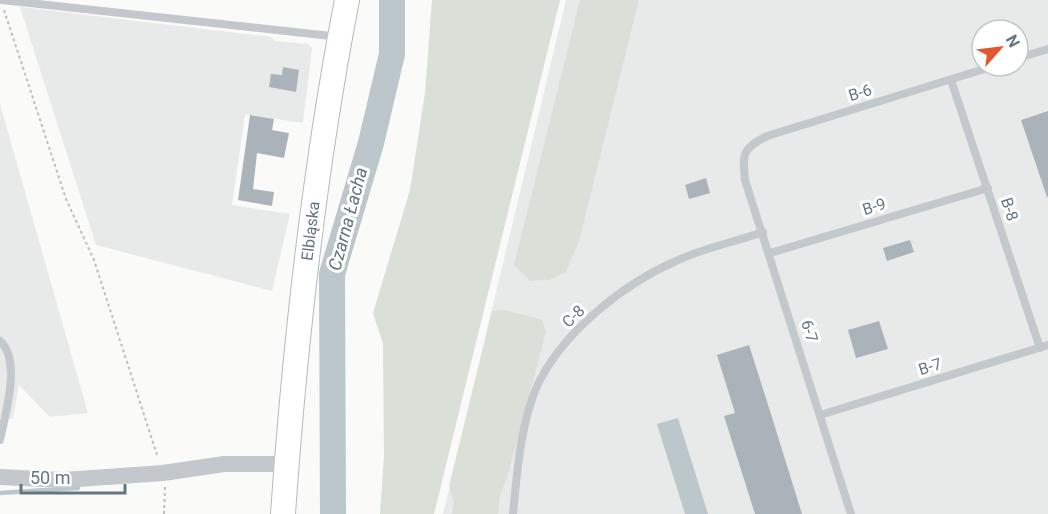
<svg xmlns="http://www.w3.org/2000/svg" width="1048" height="514" viewBox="0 0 1048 514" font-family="Roboto,sans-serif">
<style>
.built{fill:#e8e9e9;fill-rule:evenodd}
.green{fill:#dadfd7}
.water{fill:#bbc7cb}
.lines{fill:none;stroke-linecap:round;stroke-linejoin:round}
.stream{stroke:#bbc7cb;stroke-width:4.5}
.river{stroke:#bbc7cb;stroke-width:26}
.building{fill:#aab3b9}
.secondary-casing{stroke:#b3babf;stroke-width:26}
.path{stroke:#bbbfc2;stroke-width:2;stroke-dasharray:3 3;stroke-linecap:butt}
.lane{stroke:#c3c8cc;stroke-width:8}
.street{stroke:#c3c8cc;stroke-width:16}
.secondary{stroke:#fff;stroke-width:24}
.labels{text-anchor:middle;stroke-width:6;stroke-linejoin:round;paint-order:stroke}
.street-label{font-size:16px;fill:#657683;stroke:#fff}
.water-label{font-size:18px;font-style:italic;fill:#60757c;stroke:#fff}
</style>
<rect width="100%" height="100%" fill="#fafaf8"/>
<!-- built -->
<path class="built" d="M 566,0 L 1048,0 L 1048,514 L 443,514 ZM 982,30 L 1018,30 L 1018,66 L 982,66 Z
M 20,7 L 271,37 L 275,41 L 308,44 L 312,48 L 303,123 L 245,114 L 232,205 L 290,214 L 272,291 L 96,245 Z
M 0,104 L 88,413 L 50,417 L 19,385 L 13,419 L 0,417 Z"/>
<!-- green -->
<path class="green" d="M 432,0 L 560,0 L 434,514 L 380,514 L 384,455 L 383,344 L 373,313 L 410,190 L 425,93 Z
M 580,0 L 639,0 L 579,241 L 566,272 L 549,280 L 530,281 L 514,265 Z
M 504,310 L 542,320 L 546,332 L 507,478 L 500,495 L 498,514 L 452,514 L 454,502 L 449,486 L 492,311 Z"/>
<!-- water -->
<path class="water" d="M 678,418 L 708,514 L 685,514 L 657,424 Z"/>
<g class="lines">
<!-- stream -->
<path class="stream" d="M 0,493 L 78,488"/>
<!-- river -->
<path class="river" d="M 333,514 L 332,274 L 371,143 L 392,54 L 392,0"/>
</g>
<!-- building -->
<path class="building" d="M 283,67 L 299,70 L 296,92 L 269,87 L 271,74 L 282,75 Z
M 1048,111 L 1048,197 L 1047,197 L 1021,120 Z
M 250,115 L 274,119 L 272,130 L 289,133 L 284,158 L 257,153 L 253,189 L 274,192 L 272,206 L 238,200 Z
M 706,178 L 710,193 L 689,199 L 685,185 Z
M 910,240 L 914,252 L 887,261 L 883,248 Z
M 879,321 L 888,349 L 856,358 L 848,330 Z
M 749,345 L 770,411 L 802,514 L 755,514 L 724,416 L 735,413 L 717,355 Z"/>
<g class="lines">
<!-- secondary casing -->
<g class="secondary-casing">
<path id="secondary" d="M 283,514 C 295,342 314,170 347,0"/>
</g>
<!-- path -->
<path class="path" d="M 4,10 L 66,199 L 94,260 L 158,458
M 164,514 L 165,487"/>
<!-- lane -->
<path class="lane" d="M 2,0 L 340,37
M 1018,58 L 1048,49
M 951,80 L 1040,348
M 770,253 L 988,188
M 0,341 C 22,360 5,415 0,440
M 820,415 L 1048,345
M 513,514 C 517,472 521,418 540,380 C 566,330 625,283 676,261 C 703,248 735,242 763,232
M 851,514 L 745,180 C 742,152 743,149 767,136 L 994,66"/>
<!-- street -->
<path class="street" d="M 0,477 L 64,480 L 163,473 L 224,464 L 287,464"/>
<!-- secondary -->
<use href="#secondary" class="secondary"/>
</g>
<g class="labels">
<!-- street labels -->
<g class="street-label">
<text transform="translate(860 92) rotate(-17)" y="6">B-6</text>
<text transform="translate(874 206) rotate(-17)" y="6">B-9</text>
<text transform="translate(1010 209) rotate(72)" y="6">B-8</text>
<text transform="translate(310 231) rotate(-83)" y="6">Elbląska</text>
<text transform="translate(573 316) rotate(-44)" y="6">C-8</text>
<text transform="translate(810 331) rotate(73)" y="6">6-7</text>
<text transform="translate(930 366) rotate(-17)" y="6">B-7</text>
</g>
<!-- water labels -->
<g class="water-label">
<text transform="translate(348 219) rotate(-75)" y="6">Czarna Łacha</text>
</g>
</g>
<!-- north arrow -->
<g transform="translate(1000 48) rotate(62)"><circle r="28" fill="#ffffff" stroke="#c1c8cd" stroke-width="1.5"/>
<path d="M0-4.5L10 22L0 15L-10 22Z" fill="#e4572e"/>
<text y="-9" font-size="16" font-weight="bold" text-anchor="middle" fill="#657683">N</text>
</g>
<!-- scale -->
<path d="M21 484v9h104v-9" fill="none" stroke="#657683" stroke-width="3"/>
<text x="30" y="484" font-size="18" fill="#657683" stroke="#ffffff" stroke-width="4.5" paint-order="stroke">50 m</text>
</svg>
